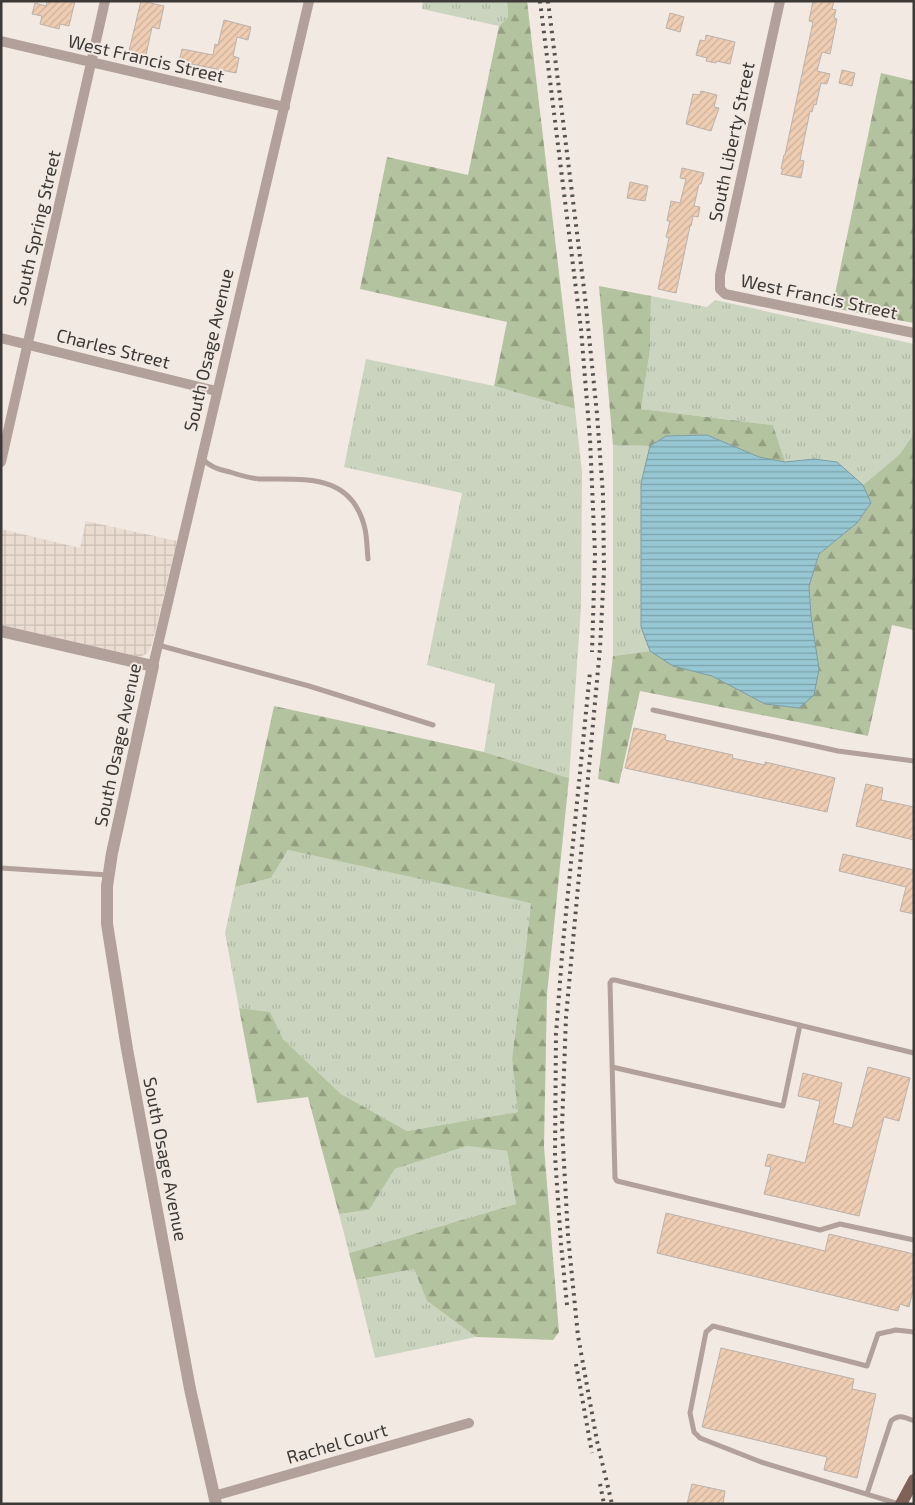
<svg xmlns="http://www.w3.org/2000/svg" width="915" height="1505" viewBox="0 0 915 1505" font-family="'Exo 2',sans-serif">
<style>
.industrial{fill:url(#industrial-grid)}
.grass{fill:url(#grass-tufts)}
.forest{fill:url(#forest-firs)}
.water{fill:url(#water-rules);stroke:#7c9ca4}
.building{fill:url(#building-hatch);stroke:#bab2ac}
.lines{fill:none;stroke-linecap:round;stroke-linejoin:round}
.service{stroke:#b2a09a;stroke-width:5}
.minor{stroke:#b2a09a;stroke-width:10}
.tertiary{stroke:#b2a09a;stroke-width:12}
.primary{stroke:#816258;stroke-width:12}
.rail{stroke:#55524f;stroke-width:4;stroke-dasharray:2.5 5;stroke-linecap:butt}
.labels{text-anchor:middle;stroke-width:4;stroke-linejoin:round;paint-order:stroke}
.street-label{font-size:18px;fill:#3c3937;stroke:#f1e9e2}
</style>
<defs>
<pattern id="industrial-grid" width="8" height="8" patternUnits="userSpaceOnUse" patternTransform="scale(1.25)"><rect width="8" height="8" fill="#ebdcd1"/><path d="M0 4h8M4 0v8" fill="none" stroke="#cabeb4"/></pattern>
<pattern id="grass-tufts" width="24" height="20" patternUnits="userSpaceOnUse" patternTransform="scale(1.25)"><rect width="24" height="20" fill="#cbd4bf"/><path d="M3 7l-1-3M5 7V3M7 7l1-3M15 17l-1-3M17 17v-4M19 17l1-3" fill="none" stroke="#afb7a5"/></pattern>
<pattern id="forest-firs" width="22" height="20" patternUnits="userSpaceOnUse" patternTransform="scale(1.25)"><rect width="22" height="20" fill="#b4c39f"/><path d="M5 1l3.5 6h-7zM16 11l3.5 6h-7z" fill="#949f82"/></pattern>
<pattern id="water-rules" width="6" height="5" patternUnits="userSpaceOnUse" patternTransform="scale(1.25)"><rect width="6" height="5" fill="#97c7d2"/><path d="M0 2.5h6" fill="none" stroke="#7ca3ab"/></pattern>
<pattern id="building-hatch" width="6" height="6" patternUnits="userSpaceOnUse" patternTransform="scale(1.25)"><rect width="6" height="6" fill="#eecdb2"/><path d="M-1 1l2-2M0 6l6-6M5 7l2-2" fill="none" stroke="#cdb19a"/></pattern>
</defs>
<rect width="100%" height="100%" fill="#f1e9e2"/>
<!-- industrial -->
<path class="industrial" d="M 86,521 L 177,541 L 152,644 L 148,653 L 140,657 L 1,625 L 1,529 L 80,548 Z"/>
<!-- grass -->
<path class="grass" d="M 423,1 L 507,1 L 508,17 L 499,26 L 422,9 Z
M 651,296 L 707,307 L 715,300 L 914,344 L 914,433 L 900,454 L 863,485 L 837,462 L 814,459 L 785,462 L 773,425 L 641,409 L 650,350 Z
M 366,359 L 494,386 L 575,409 L 582,472 L 581,608 L 569,778 L 484,752 L 495,684 L 427,665 L 462,493 L 344,467 Z
M 613,445 L 650,446 L 641,483 L 641,627 L 650,651 L 613,656 Z
M 288,850 L 531,902 L 512,1059 L 519,1112 L 407,1131 L 341,1094 L 283,1039 L 270,1013 L 239,1008 L 225,933 L 235,887 L 271,878 Z
M 467,1146 L 507,1151 L 516,1204 L 349,1253 L 339,1214 L 369,1210 L 395,1169 Z
M 414,1269 L 427,1301 L 476,1337 L 375,1358 L 356,1280 Z"/>
<!-- forest -->
<path class="forest" d="M 507,1 L 527,1 L 575,409 L 494,386 L 507,322 L 360,289 L 387,157 L 468,175 L 499,26 L 508,17 Z
M 881,73 L 914,81 L 914,323 L 832,308 Z
M 599,286 L 651,296 L 650,350 L 641,409 L 773,425 L 785,462 L 759,457 L 707,435 L 666,436 L 650,446 L 613,445 Z
M 914,433 L 914,630 L 892,625 L 868,736 L 640,691 L 619,784 L 598,779 L 613,656 L 650,651 L 673,666 L 712,676 L 765,704 L 799,708 L 811,616 L 809,586 L 819,554 L 857,523 L 871,503 L 863,485 L 900,454 Z
M 274,706 L 484,752 L 569,778 L 547,994 L 544,1147 L 559,1332 L 553,1340 L 476,1337 L 427,1301 L 414,1269 L 356,1280 L 349,1253 L 516,1204 L 507,1151 L 467,1146 L 395,1169 L 369,1210 L 339,1214 L 308,1097 L 257,1103 L 239,1008 L 270,1012 L 283,1039 L 341,1094 L 407,1131 L 518,1112 L 512,1059 L 531,903 L 288,850 L 271,878 L 235,887 Z"/>
<!-- water -->
<path class="water" d="M 707,435 L 759,457 L 785,462 L 814,459 L 837,462 L 863,485 L 871,503 L 857,523 L 819,554 L 809,586 L 811,616 L 819,669 L 814,695 L 799,708 L 765,704 L 712,676 L 673,666 L 650,651 L 641,627 L 641,483 L 650,446 L 666,436 Z"/>
<!-- building -->
<path class="building" d="M 47,1 L 75,1 L 69,26 L 60,24 L 59,29 L 40,24 L 42,16 L 32,14 L 35,3 L 46,6 Z
M 141,1 L 164,6 L 159,29 L 152,27 L 146,55 L 129,51 Z
M 813,1 L 834,1 L 832,9 L 836,10 L 834,18 L 837,19 L 830,54 L 822,52 L 817,71 L 830,74 L 827,84 L 821,83 L 816,105 L 814,104 L 812,112 L 810,111 L 800,160 L 804,161 L 801,178 L 781,174 L 783,169 L 781,169 L 784,155 L 785,155 L 813,22 L 809,21 Z
M 670,13 L 684,17 L 680,32 L 666,28 Z
M 224,20 L 251,27 L 248,40 L 237,37 L 233,56 L 239,58 L 236,73 L 192,64 L 191,69 L 178,66 L 182,49 L 213,55 L 215,44 L 218,45 Z
M 706,35 L 735,42 L 730,64 L 716,61 L 716,63 L 706,61 L 707,58 L 696,55 L 700,40 L 705,41 Z
M 842,70 L 855,73 L 852,86 L 839,83 Z
M 701,91 L 717,95 L 714,107 L 719,108 L 711,131 L 686,124 L 693,94 L 700,95 Z
M 682,168 L 704,173 L 701,184 L 699,184 L 694,206 L 700,207 L 698,217 L 693,216 L 691,226 L 690,226 L 676,293 L 658,289 L 669,238 L 666,237 L 670,221 L 667,221 L 671,201 L 680,203 L 686,179 L 680,178 Z
M 630,182 L 648,186 L 645,201 L 627,198 Z
M 634,728 L 666,735 L 665,740 L 733,755 L 732,758 L 765,765 L 765,762 L 835,778 L 827,812 L 625,768 Z
M 866,784 L 883,788 L 881,800 L 914,807 L 914,840 L 856,826 Z
M 843,854 L 914,870 L 914,914 L 900,911 L 906,887 L 839,871 Z
M 868,1067 L 910,1078 L 899,1121 L 884,1117 L 859,1216 L 764,1194 L 771,1167 L 765,1166 L 768,1154 L 805,1163 L 820,1101 L 798,1096 L 803,1073 L 842,1083 L 833,1123 L 852,1128 Z
M 666,1213 L 825,1251 L 829,1234 L 914,1254 L 914,1286 L 909,1307 L 900,1304 L 898,1311 L 657,1253 Z
M 721,1348 L 854,1379 L 852,1389 L 876,1394 L 857,1478 L 824,1470 L 827,1457 L 702,1427 Z
M 692,1484 L 725,1491 L 723,1504 L 687,1504 Z"/>
<g class="lines">
<!-- service -->
<path class="service" d="M 203,459 C 209,467 220,470 230,472 C 239,475 249,478 259,479 C 304,480 352,472 365,529 C 367,538 367,549 368,559
M 158,645 L 309,686 L 433,725
M 653,710 L 838,751 L 914,761
M 1,868 L 108,875
M 914,1053 L 615,980 L 612,980 L 610,983 L 615,1178 L 617,1181 L 820,1230 L 840,1224 L 914,1240
M 612,1067 L 783,1106 L 800,1025
M 867,1494 L 891,1421 C 899,1414 904,1417 914,1421
M 899,1504 L 761,1462 L 700,1438 L 694,1432 L 690,1413 L 706,1332 L 713,1326 L 867,1366 L 878,1334 L 896,1330 L 914,1332"/>
<!-- minor -->
<path class="minor" d="M 780,1 L 720,275 L 720,289 L 725,294 L 914,333
M 1,41 L 285,107
M 1,338 L 216,391
M 1,462 L 105,1
M 153,666 L 309,1
M 214,1496 L 469,1423"/>
<!-- tertiary -->
<path class="tertiary" d="M 1,631 L 153,666 L 112,853 L 107,886 L 107,924 L 127,1049 L 190,1389 L 216,1504"/>
<!-- primary -->
<path class="primary" d="M 901,1504 L 914,1480"/>
<!-- rail -->
<path class="rail" d="M 540,1 L 581,329 L 590,439 L 595,554 L 592,652
M 548,1 L 585,297 L 597,414 L 603,495 L 604,570 L 600,648 L 566,1017 L 562,1127 L 568,1236 L 578,1336 L 597,1441 L 612,1504
M 567,1305 L 561,1244 L 555,1156 L 556,1034 L 563,943 L 590,672
M 576,1364 L 592,1453
M 600,1484 L 604,1504"/>
</g>
<g class="labels">
<!-- street labels -->
<g class="street-label">
<text transform="translate(146 59) rotate(13)" y="6">West Francis Street</text>
<text transform="translate(732 142) rotate(-78)" y="6">South Liberty Street</text>
<text transform="translate(37 228) rotate(-77)" y="6">South Spring Street</text>
<text transform="translate(819 297) rotate(12)" y="6">West Francis Street</text>
<text transform="translate(113 349) rotate(14)" y="6">Charles Street</text>
<text transform="translate(209 350) rotate(-77)" y="6">South Osage Avenue</text>
<text transform="translate(118 745) rotate(-78)" y="6">South Osage Avenue</text>
<text transform="translate(165 1159) rotate(79)" y="6">South Osage Avenue</text>
<text transform="translate(337 1444) rotate(-16)" y="6">Rachel Court</text>
</g>
</g>
<!-- border -->
<rect width="915" height="1505" fill="none" stroke="#3c3937" stroke-width="5"/>
</svg>
